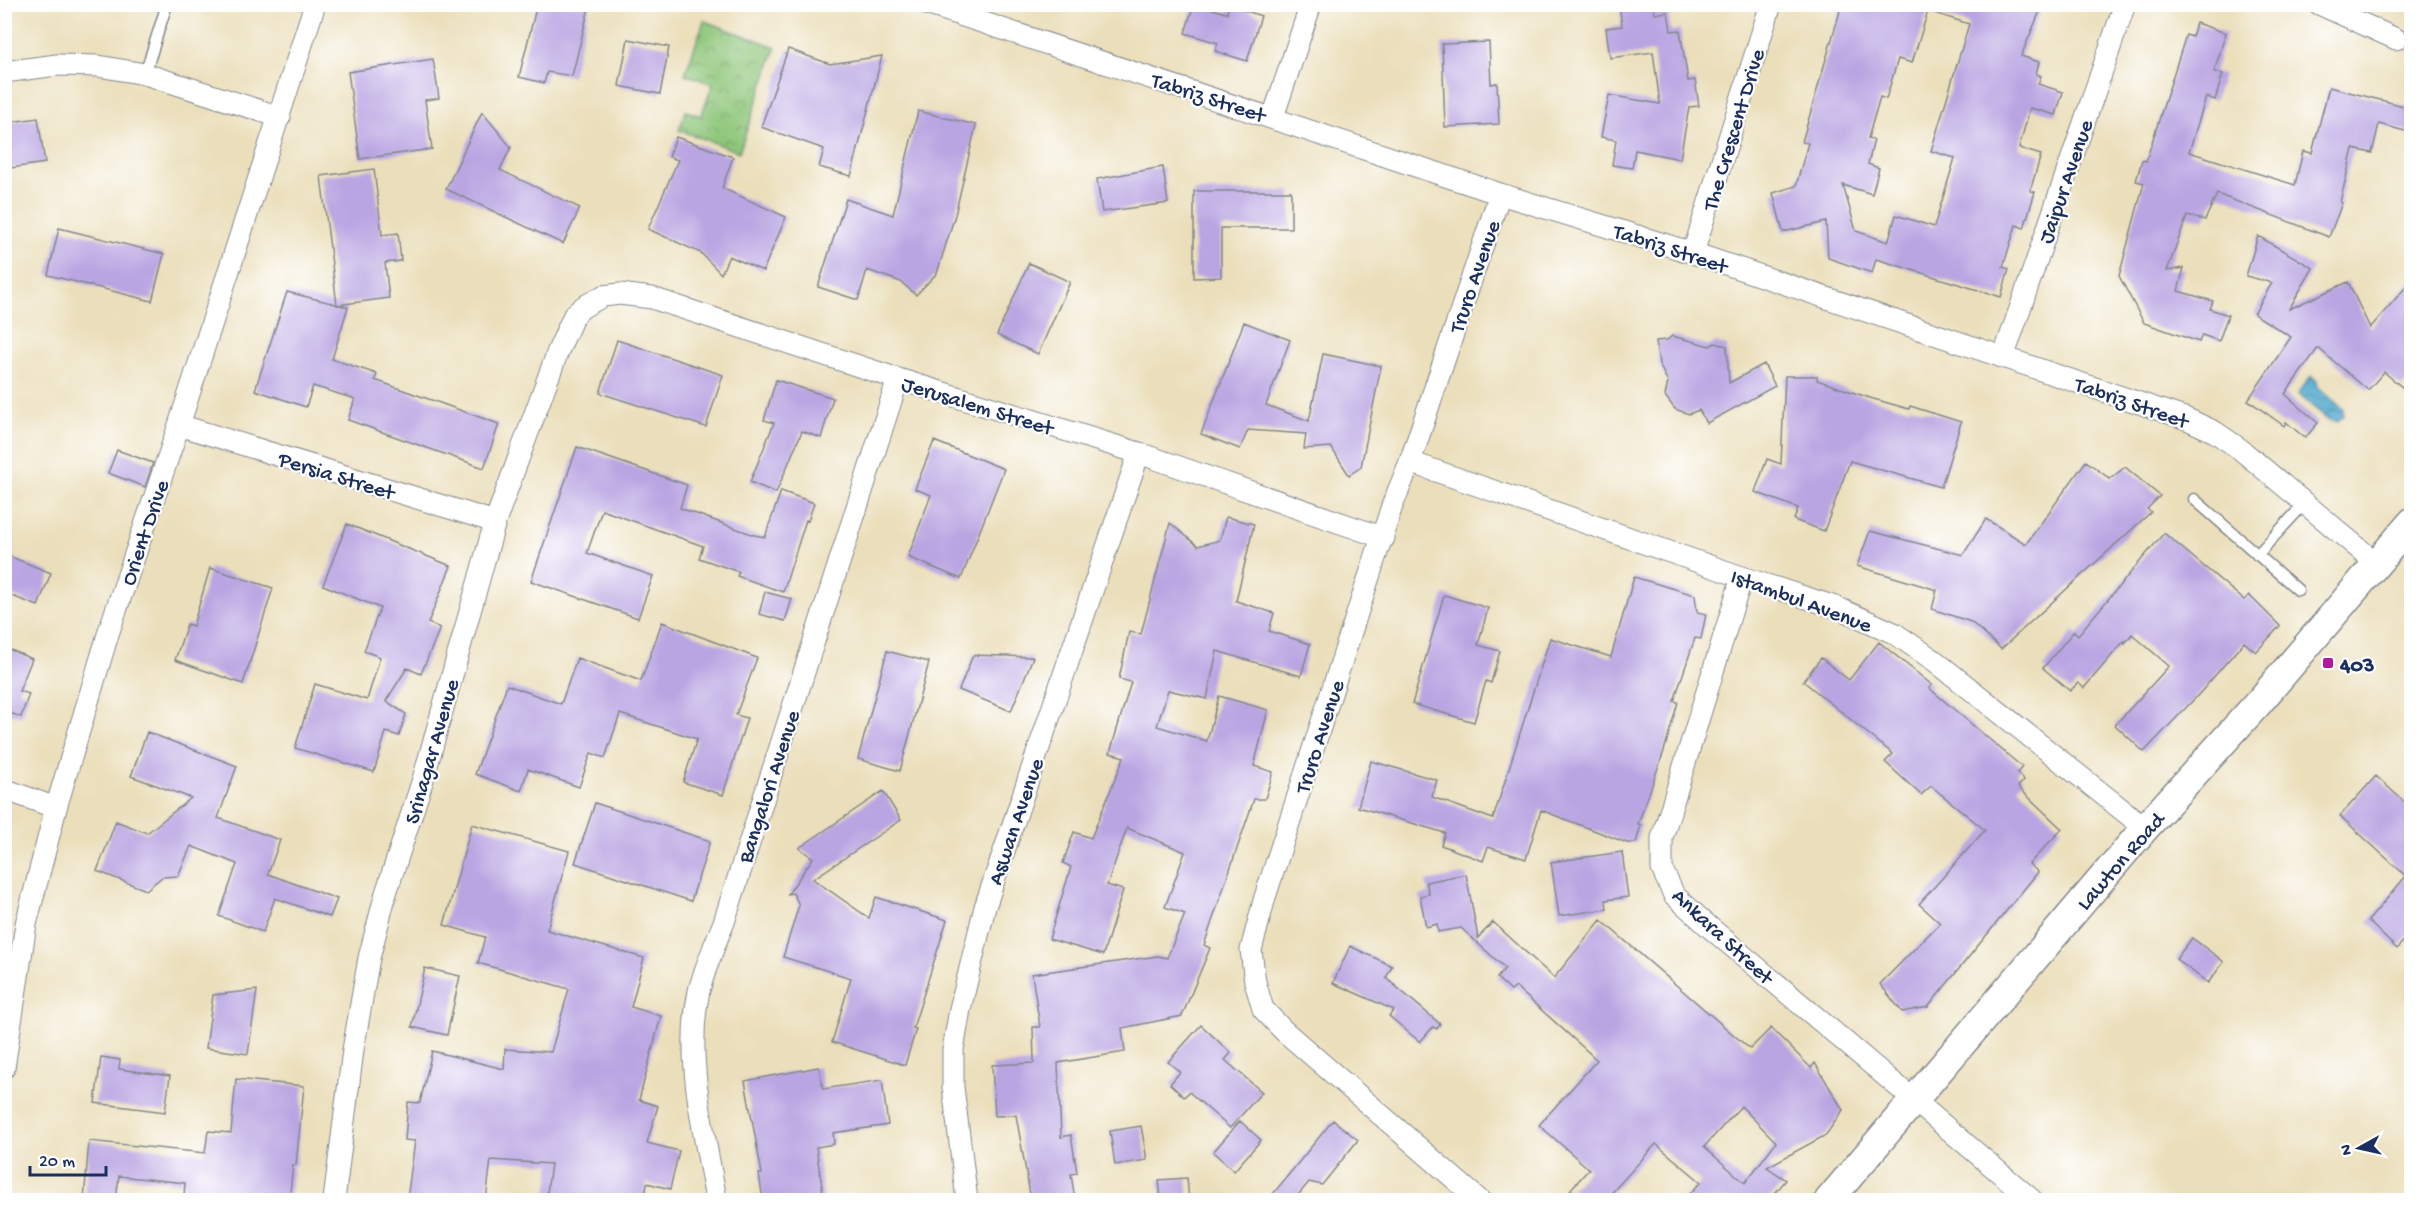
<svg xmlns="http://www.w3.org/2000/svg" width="2416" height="1205" viewBox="0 0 2416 1205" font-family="'Gochi Hand',sans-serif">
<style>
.park{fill:url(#park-crowns);stroke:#547a6c;stroke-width:1.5}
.water{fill:url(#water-waves);stroke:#366c96;stroke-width:1.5}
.building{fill:#b9a5e2;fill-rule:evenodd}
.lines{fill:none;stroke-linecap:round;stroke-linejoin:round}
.lane-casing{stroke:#83878c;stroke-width:13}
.street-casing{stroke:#83878c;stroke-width:23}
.secondary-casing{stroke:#83878c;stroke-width:31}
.lane{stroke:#fff;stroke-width:10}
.street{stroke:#fff;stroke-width:21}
.secondary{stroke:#fff;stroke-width:28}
.poi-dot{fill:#b5179e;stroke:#fff;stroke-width:2}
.labels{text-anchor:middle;stroke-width:4.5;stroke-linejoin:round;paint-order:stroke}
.street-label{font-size:22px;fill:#1b2f5e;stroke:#fff}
.poi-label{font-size:22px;font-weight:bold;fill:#1b2f5e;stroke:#fff;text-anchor:start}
</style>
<defs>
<pattern id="park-crowns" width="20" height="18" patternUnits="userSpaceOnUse" patternTransform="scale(1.5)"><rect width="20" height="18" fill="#8ec679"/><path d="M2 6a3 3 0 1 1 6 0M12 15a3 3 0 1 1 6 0" fill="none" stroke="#73a166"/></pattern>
<pattern id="water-waves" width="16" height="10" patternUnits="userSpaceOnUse" patternTransform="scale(1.5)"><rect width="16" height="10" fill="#51aace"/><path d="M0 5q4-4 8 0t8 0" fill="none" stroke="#428baa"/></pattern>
</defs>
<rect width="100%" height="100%" fill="#fff"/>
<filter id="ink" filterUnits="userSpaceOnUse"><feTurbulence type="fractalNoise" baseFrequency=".0167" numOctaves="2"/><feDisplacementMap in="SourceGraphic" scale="12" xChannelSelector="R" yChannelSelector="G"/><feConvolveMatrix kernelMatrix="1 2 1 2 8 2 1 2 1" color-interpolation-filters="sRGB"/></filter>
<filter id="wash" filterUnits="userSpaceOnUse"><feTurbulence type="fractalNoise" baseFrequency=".008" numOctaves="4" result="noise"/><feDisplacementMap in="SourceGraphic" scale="24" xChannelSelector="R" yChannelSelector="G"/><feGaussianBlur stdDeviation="1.35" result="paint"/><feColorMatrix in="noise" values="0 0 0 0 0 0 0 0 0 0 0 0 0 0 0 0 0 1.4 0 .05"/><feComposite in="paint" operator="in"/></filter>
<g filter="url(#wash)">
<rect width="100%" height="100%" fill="#ebdfbb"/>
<!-- park -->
<path class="park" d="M 704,21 L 776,47 L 739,152 L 679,130 L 686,111 L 701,116 L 713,84 L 685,74 Z"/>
<!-- water -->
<path class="water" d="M 2311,376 L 2317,381 L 2316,385 L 2343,409 L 2343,416 L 2337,422 L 2329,420 L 2298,394 Z"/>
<g id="blocks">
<!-- building -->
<path class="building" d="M 537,4 L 590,4 L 572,76 L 547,72 L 544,83 L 519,77 Z
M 1194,4 L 1227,13 L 1229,5 L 1261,16 L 1247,61 L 1215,51 L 1218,43 L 1185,33 Z
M 1619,4 L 1650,4 L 1650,7 L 1654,7 L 1655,14 L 1668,12 L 1671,31 L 1680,30 L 1688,81 L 1695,80 L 1699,106 L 1689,107 L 1680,159 L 1635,150 L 1632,168 L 1612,165 L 1616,140 L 1601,137 L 1609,95 L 1660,104 L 1653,52 L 1610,58 L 1606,28 L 1622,26 Z
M 1842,4 L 2043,4 L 2021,56 L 2039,62 L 2036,74 L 2041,76 L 2038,84 L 2063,92 L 2056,115 L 2030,108 L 2019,148 L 2041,155 L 2030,191 L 2035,192 L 2024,228 L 2016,225 L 2003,267 L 2009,269 L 2001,297 L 1876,259 L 1872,273 L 1828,258 L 1826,222 L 1783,232 L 1773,193 L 1796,186 L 1808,143 L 1802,142 ZM 1928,11 L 1969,24 L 1931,151 L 1955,158 L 1934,227 L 1896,215 L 1888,242 L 1856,231 L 1843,185 L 1872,194 L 1879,168 L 1868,164 L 1874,140 L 1868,138 L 1880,97 L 1886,99 L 1898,59 L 1912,63 Z
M 2196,23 L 2226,33 L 2214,72 L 2223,74 L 2215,100 L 2206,97 L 2189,152 L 2295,185 L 2303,151 L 2312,153 L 2329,87 L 2412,108 L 2412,133 L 2379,124 L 2372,153 L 2353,149 L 2340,202 L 2342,203 L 2329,237 L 2217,194 L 2205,220 L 2187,216 L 2167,271 L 2184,268 L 2178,291 L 2213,301 L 2210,309 L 2228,315 L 2219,341 L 2202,335 L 2199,342 L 2144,323 L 2119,276 L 2144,183 L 2136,181 L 2142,160 L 2146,161 L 2186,35 L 2192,37 Z
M 628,39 L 669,47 L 660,94 L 619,86 Z
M 1489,42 L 1491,84 L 1497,83 L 1499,124 L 1445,127 L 1442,44 Z
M 788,49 L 830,64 L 882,56 L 851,176 L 819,167 L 824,149 L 761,127 Z
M 433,59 L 439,98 L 425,100 L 432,149 L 360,159 L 348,72 Z
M 918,111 L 976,125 L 955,215 L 937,273 L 916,295 L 901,282 L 867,270 L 858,300 L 818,287 L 846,199 L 893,215 Z
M 482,112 L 511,147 L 500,170 L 580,208 L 563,244 L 446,189 Z
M 38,118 L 45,163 L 4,169 L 4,123 Z
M 676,137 L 733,157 L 722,188 L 786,217 L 763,271 L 729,256 L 721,274 L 701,253 L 648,229 L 678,160 L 669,157 Z
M 1163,167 L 1168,203 L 1102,212 L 1097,179 Z
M 374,169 L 382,235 L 398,233 L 401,261 L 385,263 L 389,298 L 337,305 L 321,176 Z
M 1194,191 L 1291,191 L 1291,228 L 1221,228 L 1221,277 L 1194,278 Z
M 59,228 L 164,254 L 152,301 L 48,275 Z
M 2258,236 L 2313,268 L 2289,309 L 2348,282 L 2370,328 L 2412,280 L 2412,377 L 2402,387 L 2384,372 L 2368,390 L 2318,348 L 2285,394 L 2318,423 L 2305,438 L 2286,422 L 2284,426 L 2248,400 L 2291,337 L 2254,314 L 2272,283 L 2246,276 Z
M 1029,263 L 1070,282 L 1038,354 L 997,335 Z
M 287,292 L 348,307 L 332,359 L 377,374 L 375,380 L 499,424 L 484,468 L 348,420 L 355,399 L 313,386 L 306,407 L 255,390 Z
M 1244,322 L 1290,340 L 1266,405 L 1309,421 L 1323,354 L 1381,366 L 1361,467 L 1349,475 L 1331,447 L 1304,449 L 1306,434 L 1248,430 L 1240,449 L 1201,434 Z
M 1672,336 L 1710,346 L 1715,343 L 1727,346 L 1729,383 L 1764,364 L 1775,386 L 1707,423 L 1699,410 L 1689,414 L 1675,409 L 1665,396 L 1668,382 L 1659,364 L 1656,341 L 1667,340 Z
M 617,340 L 723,375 L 706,427 L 600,393 Z
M 1785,376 L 1817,376 L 1817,380 L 1870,398 L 1909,409 L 1910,406 L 1961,422 L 1941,487 L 1850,461 L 1824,531 L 1794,520 L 1798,508 L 1755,492 L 1767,459 L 1781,464 Z
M 776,380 L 833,398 L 821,438 L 802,431 L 776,493 L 750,482 L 774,423 L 764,420 Z
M 934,441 L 1004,469 L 961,579 L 908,557 L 931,495 L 915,489 Z
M 577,447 L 687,485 L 680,508 L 754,535 L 765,537 L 781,491 L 814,503 L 808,521 L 806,520 L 783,592 L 737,576 L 739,572 L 699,558 L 703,546 L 602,510 L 587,553 L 653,576 L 638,618 L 531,581 Z
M 117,450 L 153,463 L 145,487 L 108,473 Z
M 2086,461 L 2110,479 L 2125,467 L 2160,496 L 2147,509 L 2151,512 L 2001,649 L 1971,622 L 1932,609 L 1937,590 L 1857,566 L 1870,531 L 1963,555 L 1986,519 L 2026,544 Z
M 1226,517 L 1254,524 L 1236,601 L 1274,613 L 1269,631 L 1310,644 L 1301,676 L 1217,651 L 1207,699 L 1168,690 L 1157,726 L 1207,741 L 1219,696 L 1268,710 L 1254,766 L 1273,772 L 1265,799 L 1254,799 L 1204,945 L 1210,948 L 1182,1016 L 1122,1028 L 1125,1052 L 1058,1063 L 1061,1137 L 1071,1135 L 1077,1173 L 1071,1174 L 1075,1200 L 1031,1200 L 1016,1115 L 995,1116 L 992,1065 L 1034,1063 L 1033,1027 L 1040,1027 L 1032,974 L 1158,956 L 1167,958 L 1185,914 L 1165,907 L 1185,852 L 1127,828 L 1107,885 L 1123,890 L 1103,955 L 1049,939 L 1071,867 L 1063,863 L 1074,832 L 1091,838 L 1124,757 L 1110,753 L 1131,682 L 1119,679 L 1129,632 L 1141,634 L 1170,523 L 1198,546 L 1220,540 Z
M 347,524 L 451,566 L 428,623 L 440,628 L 421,674 L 407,668 L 386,701 L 406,714 L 399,736 L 386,732 L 374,772 L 295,748 L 315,684 L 367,700 L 380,657 L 364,651 L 380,608 L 323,585 Z
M 2164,533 L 2244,600 L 2249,595 L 2280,626 L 2256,652 L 2244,642 L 2199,694 L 2144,752 L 2115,725 L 2169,666 L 2132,634 L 2125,643 L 2124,641 L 2084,688 L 2078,683 L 2070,691 L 2043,668 L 2074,631 L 2078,635 Z
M 4,554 L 51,573 L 38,606 L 4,593 Z
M 210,568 L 273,588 L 243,684 L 175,660 L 187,624 L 193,626 Z
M 1634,577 L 1695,595 L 1697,612 L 1706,614 L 1701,639 L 1695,638 L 1674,701 L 1678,702 L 1664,751 L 1638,824 L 1641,825 L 1636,843 L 1627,843 L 1541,810 L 1526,859 L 1488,847 L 1483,861 L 1441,845 L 1445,833 L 1358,807 L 1371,761 L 1437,780 L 1432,797 L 1493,819 L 1550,638 L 1611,657 Z
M 765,592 L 792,599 L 785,621 L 759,614 Z
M 1444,595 L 1488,608 L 1478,645 L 1500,651 L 1491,683 L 1486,681 L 1474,722 L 1412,704 Z
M 662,622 L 757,658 L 736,715 L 747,718 L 723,795 L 683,782 L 697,739 L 620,714 L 605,758 L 591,753 L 579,787 L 528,769 L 521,791 L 475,774 L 507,685 L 561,704 L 577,658 L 641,681 Z
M 1879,642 L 1932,685 L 1929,688 L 2022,767 L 2017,773 L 2024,780 L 2018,787 L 2062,829 L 2029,864 L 2038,872 L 1928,1007 L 1902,1012 L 1880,984 L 1940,923 L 1919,904 L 1985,830 L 1931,786 L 1921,795 L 1885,762 L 1893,754 L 1803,681 L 1821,658 L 1849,680 Z
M 4,647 L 32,659 L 19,691 L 29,694 L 21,717 L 10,713 L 5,725 Z
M 887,651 L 929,662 L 900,771 L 858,759 Z
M 973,655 L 1033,657 L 1011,711 L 959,690 Z
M 147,732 L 237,766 L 218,818 L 280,840 L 268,874 L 337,899 L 330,917 L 275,898 L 263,932 L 219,916 L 237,864 L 191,846 L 178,876 L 162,877 L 146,890 L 97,871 L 116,821 L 147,833 L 191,798 L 131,776 Z
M 2376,776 L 2412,809 L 2412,930 L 2397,949 L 2368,921 L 2406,876 L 2340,816 Z
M 883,791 L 901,820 L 813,879 L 869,918 L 876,897 L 947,920 L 913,1028 L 916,1029 L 905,1065 L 832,1042 L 851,978 L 783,957 L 799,905 L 793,893 L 788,894 L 813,858 L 799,848 Z
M 595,803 L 710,841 L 691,901 L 575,863 Z
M 472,824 L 569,851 L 547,930 L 644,958 L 631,1007 L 661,1016 L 639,1100 L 658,1106 L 647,1143 L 679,1151 L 670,1189 L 647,1183 L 645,1200 L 546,1200 L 551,1164 L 491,1160 L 486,1200 L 444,1197 L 444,1200 L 407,1200 L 415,1141 L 405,1140 L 408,1102 L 420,1103 L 432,1051 L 504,1069 L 505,1049 L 551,1052 L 569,989 L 478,963 L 485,937 L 444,925 Z
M 1622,852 L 1628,897 L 1606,900 L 1607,909 L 1559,916 L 1551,862 Z
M 1466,874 L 1478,938 L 1493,922 L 1554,978 L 1601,920 L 1750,1049 L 1771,1028 L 1811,1068 L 1815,1063 L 1843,1110 L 1826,1135 L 1767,1167 L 1786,1180 L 1769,1200 L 1684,1200 L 1701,1182 L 1656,1144 L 1606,1199 L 1570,1190 L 1589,1169 L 1539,1125 L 1597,1060 L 1516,987 L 1511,991 L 1497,978 L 1505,968 L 1461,928 L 1438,932 L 1437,924 L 1426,927 L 1420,896 L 1429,894 L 1426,882 ZM 1741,1106 L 1776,1142 L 1745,1183 L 1704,1147 Z
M 2192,938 L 2224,962 L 2208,983 L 2176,959 Z
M 1350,946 L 1392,966 L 1386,978 L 1440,1024 L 1437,1029 L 1433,1027 L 1420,1042 L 1389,1016 L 1394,1010 L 1333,983 Z
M 425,968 L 460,976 L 447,1035 L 412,1027 Z
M 257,990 L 248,1054 L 206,1048 L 213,995 Z
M 1201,1025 L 1231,1053 L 1225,1060 L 1262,1092 L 1230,1128 L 1189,1092 L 1184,1097 L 1170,1084 L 1180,1072 L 1168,1062 Z
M 101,1057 L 120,1060 L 119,1069 L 170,1076 L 165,1112 L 95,1103 Z
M 819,1067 L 823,1089 L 882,1080 L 888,1125 L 833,1133 L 834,1144 L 816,1147 L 824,1200 L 763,1200 L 759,1174 L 762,1174 L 745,1081 Z
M 236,1079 L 304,1086 L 296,1165 L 293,1165 L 289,1200 L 226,1197 L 226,1200 L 184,1196 L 185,1183 L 119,1176 L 116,1200 L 84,1200 L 89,1141 L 205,1153 L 208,1131 L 231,1133 Z
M 1333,1120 L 1358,1140 L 1322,1185 L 1309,1182 L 1294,1200 L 1268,1200 Z
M 1240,1121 L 1261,1140 L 1234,1171 L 1213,1152 Z
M 1141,1126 L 1147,1160 L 1115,1165 L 1110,1131 Z
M 1187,1178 L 1189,1200 L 1161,1200 L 1159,1180 Z"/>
</g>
</g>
<g filter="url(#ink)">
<use href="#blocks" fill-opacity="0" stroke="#83878c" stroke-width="1.5"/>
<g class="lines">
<!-- lane casing -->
<g class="lane-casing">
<path id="lane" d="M 145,74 L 167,4
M 2194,499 L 2298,590
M 2257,555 L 2304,504"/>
</g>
<!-- street casing -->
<g class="street-casing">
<path id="street" d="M 927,4 L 1500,194 L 1693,253 L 2187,419 L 2215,432 L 2240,449 L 2376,563
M 2319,4 L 2396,39
M 4,72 L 57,65 L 98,66 L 145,74 L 280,117
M 1273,117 L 1311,4
M 1693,253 L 1771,4
M 2003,358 L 2125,4
M 179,425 L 495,522
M 1410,462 L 1742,577 L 1838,608 L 1894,633 L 1935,661 L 2145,828
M 1742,577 L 1662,838 L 1662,869 L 1674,895 L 1707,925 L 2032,1200
M 4,789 L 56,808
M 4,1068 L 26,924 L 56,808 L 109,631 L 179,425 L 315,4
M 334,1200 L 353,1050 L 369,958 L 386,893 L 424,776 L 495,522 L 558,351 L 574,315 L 583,307 L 603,296 L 620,294 L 652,298 L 898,379 L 1139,453 L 1384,538
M 716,1200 C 705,1133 684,1059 699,991 C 705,967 715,944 724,922 L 898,379
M 967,1200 L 953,1087 L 953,1050 L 960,1009 L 985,907 L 1139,453
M 1479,1200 L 1283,1030 L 1263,1009 L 1255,982 L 1251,950 L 1265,897 L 1392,506 L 1410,462 L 1500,194"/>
</g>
<!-- secondary casing -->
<g class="secondary-casing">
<path id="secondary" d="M 1829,1200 L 2145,828 L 2260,701 L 2412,522"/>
</g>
<!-- lane -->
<use href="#lane" class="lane"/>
<!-- street -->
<use href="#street" class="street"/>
<!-- secondary -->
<use href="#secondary" class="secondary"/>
</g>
</g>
<!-- markers -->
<rect class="poi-dot" x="2322" y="657" width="12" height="12" rx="3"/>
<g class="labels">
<!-- street labels -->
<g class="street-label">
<text transform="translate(1209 96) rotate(18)" y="8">Tabriz Street</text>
<text transform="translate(1732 129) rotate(-73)" y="8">The Crescent Drive</text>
<text transform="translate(2064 181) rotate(-71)" y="8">Jaipur Avenue</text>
<text transform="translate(1671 247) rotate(18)" y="8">Tabriz Street</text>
<text transform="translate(1473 276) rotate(-71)" y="8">Truro Avenue</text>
<text transform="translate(2132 401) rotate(19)" y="8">Tabriz Street</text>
<text transform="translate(978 404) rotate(17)" y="8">Jerusalem Street</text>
<text transform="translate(337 474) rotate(17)" y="8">Persia Street</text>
<text transform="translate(143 532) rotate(-71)" y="8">Orient Drive</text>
<text transform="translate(1802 599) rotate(20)" y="8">Istambul Avenue</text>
<text transform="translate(1318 736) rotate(-72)" y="8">Truro Avenue</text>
<text transform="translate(430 751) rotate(-74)" y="8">Srinagar Avenue</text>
<text transform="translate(767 786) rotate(-72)" y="8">Bangalori Avenue</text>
<text transform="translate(1014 821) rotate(-71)" y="8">Aswan Avenue</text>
<text transform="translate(2119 860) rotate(-49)" y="8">Lawton Road</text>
<text transform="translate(1724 935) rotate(43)" y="8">Ankara Street</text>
</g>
<!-- poi labels -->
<g class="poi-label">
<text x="2340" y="671">403</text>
</g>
</g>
<!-- margin -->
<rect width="2416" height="1205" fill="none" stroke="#fff" stroke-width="24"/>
<!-- north arrow -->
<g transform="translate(2359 1148) rotate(262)" stroke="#ffffff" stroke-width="4.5" paint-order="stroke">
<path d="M0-4.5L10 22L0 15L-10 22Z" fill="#1b2f5e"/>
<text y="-9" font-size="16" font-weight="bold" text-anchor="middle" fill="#1b2f5e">N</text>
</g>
<!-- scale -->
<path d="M30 1166v9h76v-9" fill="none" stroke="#1b2f5e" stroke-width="3"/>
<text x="39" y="1166" font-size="18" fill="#1b2f5e" stroke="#ffffff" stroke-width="4.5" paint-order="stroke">20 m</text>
</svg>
